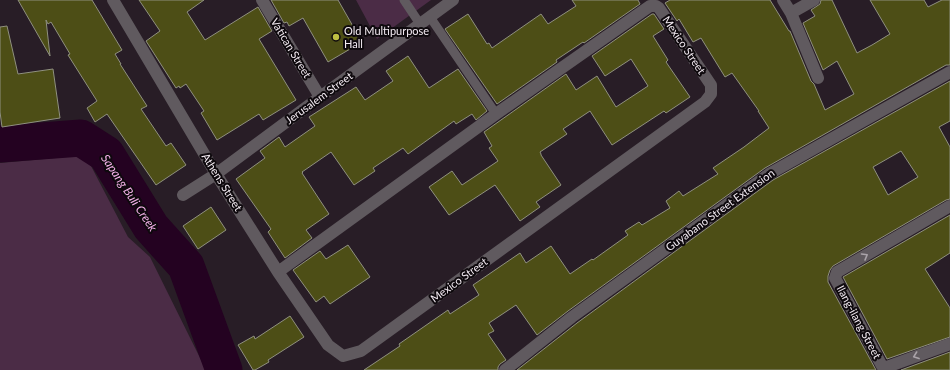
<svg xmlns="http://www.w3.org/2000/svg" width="950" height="370" viewBox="0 0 950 370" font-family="Lato,sans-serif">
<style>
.green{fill:#4b2c46}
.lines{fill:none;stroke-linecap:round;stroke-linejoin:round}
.river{stroke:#240221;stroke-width:37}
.building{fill:#4d4e16;stroke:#8f907f;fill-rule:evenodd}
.lane{stroke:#605a5f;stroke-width:9}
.street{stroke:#605a5f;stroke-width:12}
.oneway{stroke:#aaa3a9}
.poi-dot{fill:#bebf42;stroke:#0e090d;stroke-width:1.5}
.labels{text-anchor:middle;stroke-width:4;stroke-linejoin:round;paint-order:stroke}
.poi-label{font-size:11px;fill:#f4ecf3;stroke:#0e090d;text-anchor:start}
.street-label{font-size:11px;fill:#f4ecf3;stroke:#0e090d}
.water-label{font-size:12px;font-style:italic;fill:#f3b0e8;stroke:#0e090d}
</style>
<rect width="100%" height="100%" fill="#281d26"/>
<!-- green -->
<path class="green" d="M 356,0 L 431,0 L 377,39 Z
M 67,157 L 81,157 L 91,166 L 128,237 L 150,257 L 206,370 L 0,370 L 0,163 Z"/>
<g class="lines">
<!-- river -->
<path class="river" d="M 0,144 L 81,138 L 106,154 L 151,227 L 186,266 L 224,370"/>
</g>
<!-- building -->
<path class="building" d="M 18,0 L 92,0 L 122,50 L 115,54 L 121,64 L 120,64 L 147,106 L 141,109 L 166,146 L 171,143 L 186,165 L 156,185 L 107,114 L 95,122 L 87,108 L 97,101 L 68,55 L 70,54 L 51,22 L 48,24 L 46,20 L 50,56 Z
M 139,0 L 204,0 L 187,12 L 205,40 L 258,7 L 272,31 L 259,39 L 296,100 L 263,120 L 259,114 L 217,140 L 201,113 L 204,111 L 186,84 L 180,88 L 179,86 L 176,88 L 146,41 L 160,31 Z
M 271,0 L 338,0 L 362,42 L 328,62 L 303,18 L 289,26 L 287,22 L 284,23 Z
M 572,0 L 638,0 L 640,4 L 584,43 L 583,42 L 556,60 L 557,62 L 497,104 L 445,29 L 468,14 L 487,44 L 489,43 L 492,48 L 541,14 L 548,24 L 576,6 Z
M 670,0 L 770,0 L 789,31 L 790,31 L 811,81 L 814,84 L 825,110 L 854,94 L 837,61 L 823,70 L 803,23 L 815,16 L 811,10 L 820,4 L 821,0 L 832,0 L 857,53 L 872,45 L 890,34 L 870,0 L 924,0 L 928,7 L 942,0 L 950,0 L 950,65 L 946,65 L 765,168 L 568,311 L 537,335 L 516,305 L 489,323 L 494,331 L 488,334 L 506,360 L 500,364 L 498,367 L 498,370 L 364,370 L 400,346 L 399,344 L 448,310 L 450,314 L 479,295 L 473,285 L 520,253 L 526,263 L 551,246 L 570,274 L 592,259 L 593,260 L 628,235 L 625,231 L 639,222 L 642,225 L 670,208 L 666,201 L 679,191 L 683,196 L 718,174 L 713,168 L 744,147 L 769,128 L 758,111 L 759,111 L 732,73 L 725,77 L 701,38 L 693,42 L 679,19 L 677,21 L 665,3 Z
M 652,14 L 654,14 L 664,29 L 653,36 L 668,60 L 666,62 L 690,97 L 666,113 L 664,111 L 612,145 L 590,111 L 563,129 L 567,134 L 540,152 L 541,154 L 541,155 L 561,185 L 536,202 L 540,207 L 520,221 L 495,185 L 449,215 L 429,187 L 452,171 L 462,185 L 498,161 L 489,148 L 492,146 L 484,132 L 566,74 L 576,90 L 597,76 L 616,107 L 648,86 L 631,59 L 605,76 L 592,56 Z
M 7,26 L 18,74 L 53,69 L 60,118 L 2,127 L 0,112 L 0,27 Z
M 408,56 L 429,88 L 458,69 L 487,111 L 476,120 L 472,114 L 456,124 L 454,121 L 408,154 L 403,148 L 373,168 L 375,171 L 354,185 L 331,152 L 302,172 L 303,172 L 302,173 L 329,214 L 306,230 L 312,238 L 285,258 L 268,232 L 271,229 L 236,179 L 265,158 L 260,151 L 279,137 L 285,147 L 315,126 L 309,117 L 356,87 L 365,100 L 393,81 L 386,71 Z
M 950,81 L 950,121 L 939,127 L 950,147 L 950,199 L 946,200 L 833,266 L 830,270 L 828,276 L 828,282 L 876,370 L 517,370 L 577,323 L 773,180 ZM 901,151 L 918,177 L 888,195 L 873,167 Z
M 211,207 L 226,230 L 198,249 L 183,226 Z
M 950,215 L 950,253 L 925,269 L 950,308 L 950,337 L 887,359 L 843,277 Z
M 348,245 L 370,277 L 330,304 L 324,296 L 316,302 L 293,270 L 320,251 L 326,259 Z
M 290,316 L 304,337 L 268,360 L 269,362 L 255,370 L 253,370 L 238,345 L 254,336 L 255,339 Z
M 950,352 L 950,370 L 901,370 Z"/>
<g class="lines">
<!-- lane -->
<path class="lane" d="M 404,0 L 420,24
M 430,17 L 496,114"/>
<!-- street -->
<path class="street" d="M 113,0 L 216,174 L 278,272 L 328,345 L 343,356 L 361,351 L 705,102 L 711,94 L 711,85 L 659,8 L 656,6 L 650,6 L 496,114 L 278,272
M 262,0 L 320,97
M 783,0 L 791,13 L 818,78
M 791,13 L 814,0
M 183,195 L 216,174 L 320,97 L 453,0
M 950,206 L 837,272 L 835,278 L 882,366 L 887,367 L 950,344
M 505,370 L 572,317 L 769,174 L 950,72"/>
</g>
<!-- one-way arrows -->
<defs><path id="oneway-chevron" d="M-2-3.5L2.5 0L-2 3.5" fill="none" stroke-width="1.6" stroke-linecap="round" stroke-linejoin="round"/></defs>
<g class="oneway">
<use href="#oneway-chevron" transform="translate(865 256) rotate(-30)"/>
<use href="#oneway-chevron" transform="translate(916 356) rotate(160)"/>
</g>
<!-- markers -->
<circle class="poi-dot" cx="336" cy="37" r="4"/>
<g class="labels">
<!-- poi labels -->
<g class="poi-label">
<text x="344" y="35">Old Multipurpose<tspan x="344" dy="13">Hall</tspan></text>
</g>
<!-- street labels -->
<g class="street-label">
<text transform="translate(684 45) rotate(56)" y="4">Mexico Street</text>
<text transform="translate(291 48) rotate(59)" y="4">Vatican Street</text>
<text transform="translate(319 98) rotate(-36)" y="4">Jerusalem Street</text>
<text transform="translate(222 182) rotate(58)" y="4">Athens Street</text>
<text transform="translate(720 210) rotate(-36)" y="4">Guyabano Street Extension</text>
<text transform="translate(459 280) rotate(-36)" y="4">Mexico Street</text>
<text transform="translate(859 322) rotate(62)" y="4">Ilang-ilang Street</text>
</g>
<!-- water labels -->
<g class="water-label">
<text transform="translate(129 193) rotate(56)" y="4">Sapang Buli Creek</text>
</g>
</g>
</svg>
